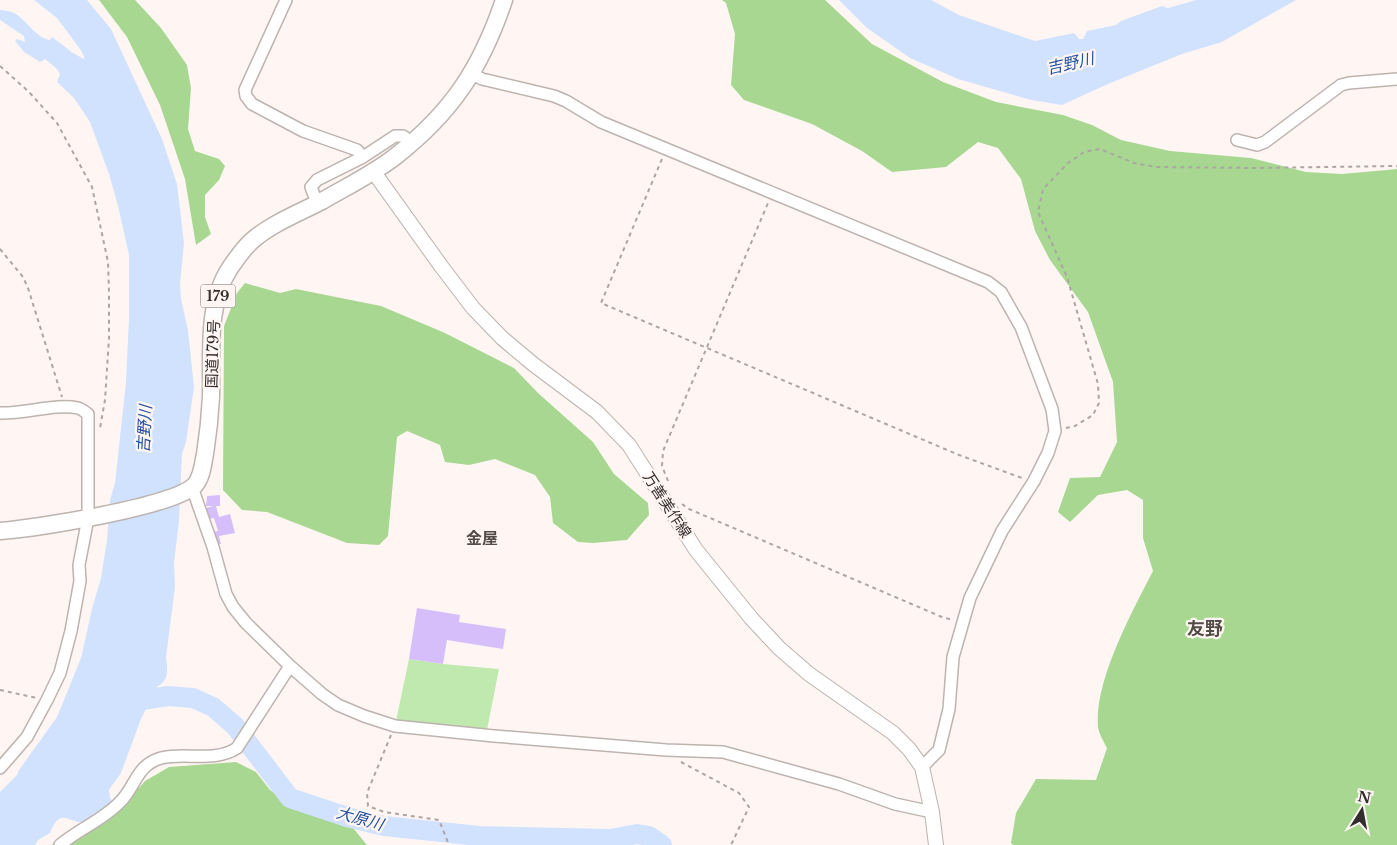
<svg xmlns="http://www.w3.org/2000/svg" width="1397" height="845" viewBox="0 0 1397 845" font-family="'Libre Baskerville','Noto Sans JP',serif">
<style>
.green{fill:#bfe9ae}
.forest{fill:#a7d791}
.water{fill:#d1e2fe}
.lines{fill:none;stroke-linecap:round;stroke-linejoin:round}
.river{stroke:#d1e2fe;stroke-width:20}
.building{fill:#d5bef9}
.minor-casing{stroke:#bdb3af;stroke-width:14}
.major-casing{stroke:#bdb3af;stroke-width:16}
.highway-casing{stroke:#bdb3af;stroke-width:19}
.path{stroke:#aca5a3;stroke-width:2;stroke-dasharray:4 4;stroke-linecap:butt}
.minor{stroke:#fff;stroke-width:11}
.major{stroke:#fff;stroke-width:14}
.highway{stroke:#fff;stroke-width:16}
.labels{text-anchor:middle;stroke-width:4.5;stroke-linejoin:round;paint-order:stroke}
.shield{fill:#fff6f3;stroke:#706a68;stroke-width:1}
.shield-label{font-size:14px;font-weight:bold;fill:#322e2d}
.street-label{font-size:15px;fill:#322e2d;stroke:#fff6f3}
.water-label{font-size:16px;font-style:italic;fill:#23519f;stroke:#fff6f3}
.neighbourhood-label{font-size:16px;font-weight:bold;fill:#534b47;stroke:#fff6f3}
.quarter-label{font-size:18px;font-weight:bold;fill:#534b47;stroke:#fff6f3}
</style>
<rect width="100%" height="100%" fill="#fff6f3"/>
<!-- green -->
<path class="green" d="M 409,659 L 443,664 L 499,669 L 487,730 L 396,721 Z"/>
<!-- forest -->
<path class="forest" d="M 99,0 L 135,0 L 161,28 L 187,65 L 191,88 L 188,129 L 195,151 L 219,159 L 225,166 L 219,180 L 205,195 L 205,217 L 211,234 L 196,245 L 185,179 L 160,105 L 127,37 Z
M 722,0 L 825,0 L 872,44 L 943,82 L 996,102 L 1063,115 L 1092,125 L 1121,140 L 1170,151 L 1251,158 L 1306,172 L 1342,174 L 1397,169 L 1397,845 L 1013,845 L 1011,843 L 1016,813 L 1036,779 L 1096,780 L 1107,748 C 1104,742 1099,734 1098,727 C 1094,681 1132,612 1153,571 L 1143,538 L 1143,500 L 1127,490 L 1098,495 L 1070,522 L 1058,512 L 1070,478 L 1100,477 L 1117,442 L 1113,382 L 1088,312 L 1050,260 L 1035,231 L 1021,179 L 998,148 L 978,142 L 946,167 L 892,172 L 862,151 L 812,124 L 744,100 L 731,85 L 735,34 L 726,3 Z
M 245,283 L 280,293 L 296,289 L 381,306 L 445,333 L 514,368 L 538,393 L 593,442 L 614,474 L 648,503 L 649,515 L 627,540 L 593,543 L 578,542 L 553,523 L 550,497 L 535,475 L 495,459 L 469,465 L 445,462 L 440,445 L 407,431 L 397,437 L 388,536 L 379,545 L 347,543 L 267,512 L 242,510 L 223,490 L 224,326 L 237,293 Z
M 236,762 L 256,772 L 270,790 L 298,809 L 353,828 L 367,845 L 51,845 L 60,839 L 106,821 L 123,806 L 145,781 L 169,767 Z"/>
<!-- water -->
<path class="water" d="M 34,0 L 87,0 L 111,29 L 162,139 L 177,184 L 184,243 L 180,284 L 181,299 L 188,330 L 194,387 L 186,442 L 182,454 L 179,521 L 174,563 L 175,587 L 166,657 C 167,665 169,674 164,681 C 161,686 155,686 152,692 L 157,694 L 156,700 L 149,703 L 141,719 L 121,773 L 109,790 L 110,798 L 113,802 C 106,807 92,821 84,822 C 70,825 61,805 50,833 L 38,840 L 35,845 L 0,845 L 0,792 L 17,775 L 19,770 L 57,717 L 81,658 L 92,609 L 101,578 L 107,540 L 110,500 L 115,483 L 126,382 L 129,318 L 129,255 L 118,206 L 109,174 L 90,122 L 74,98 L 57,82 L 60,74 L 57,69 L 45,59 L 40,62 L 24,52 L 15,41 L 17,39 L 25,42 L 24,36 L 0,20 L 0,10 C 4,10 8,11 12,12 C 27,19 34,37 50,40 L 52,37 L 73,53 L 84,59 L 84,56 L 80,49 L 57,18 Z
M 839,0 L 931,0 L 959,15 L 1035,41 L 1074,33 L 1079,39 L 1083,39 L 1087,31 L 1116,25 L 1121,21 L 1162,6 L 1168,8 L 1196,0 L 1296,0 L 1222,42 L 1182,54 L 1108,84 L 1062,105 L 1031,100 L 958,79 L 910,58 L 867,28 Z"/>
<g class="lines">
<!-- river -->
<path class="river" d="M 129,702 L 168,696 L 193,698 L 213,707 L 235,726 L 290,798 L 347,817 L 384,826 L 479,836 L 610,839 L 637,834 L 649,836 L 662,845"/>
</g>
<!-- building -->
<path class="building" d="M 220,495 L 220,506 L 216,506 L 219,517 L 230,514 L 235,533 L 219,536 L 221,544 L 215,545 L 212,532 L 218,531 L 214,518 L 209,519 L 206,508 L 213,506 L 206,506 L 207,496 Z
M 417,608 L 460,615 L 459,622 L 506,629 L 503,649 L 447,640 L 443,664 L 409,659 Z"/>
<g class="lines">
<!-- minor casing -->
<g class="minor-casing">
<path id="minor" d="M 286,0 L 245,90 L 246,96 L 252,104 L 303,131 L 357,150 L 363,157
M 472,74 L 482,79 L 554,96 L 566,101 L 601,122 L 988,282 L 1001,292 L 1021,327 L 1052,409 L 1055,431 L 1048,453 L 1034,481 L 1002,531 L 970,598 L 953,657 L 949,709 L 939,750 L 922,767
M 1237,140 L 1257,145 L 1265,142 L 1341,85 L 1349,83 L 1397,79
M 317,203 L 311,187 L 317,180 L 363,157 L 395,136 L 403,136 L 412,142
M 0,413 C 25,414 56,403 78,408 C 82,409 85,412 88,414 L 88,518 L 79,565 L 80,581 L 71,631 L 60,673 L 47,700 L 27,737 L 0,768
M 192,487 L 213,547 L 226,594 L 233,607 L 246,623 L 290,666 L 322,694 L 338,705 L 364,716 L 395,726 L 494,736 L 666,750 L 723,752 L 839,784 L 895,804 L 932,812
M 60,845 C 79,829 103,820 120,802 C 135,788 136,765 161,758 C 186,752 214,763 237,748 L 290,666"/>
</g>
<!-- major casing -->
<g class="major-casing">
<path id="major" d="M 373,171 L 441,266 L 473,308 L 502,338 L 533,364 L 597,412 L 629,445 L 696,550 L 751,618 L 779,648 L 809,674 L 893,733 L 909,749 L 922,767 L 932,812 L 936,845"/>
</g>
<!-- highway casing -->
<g class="highway-casing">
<path id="highway" d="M 0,531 C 36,528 173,507 195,485 C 202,477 203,464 205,454 C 208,435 210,416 211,397 C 212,355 206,304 230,268 C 237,258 244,247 254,239 C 273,223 299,213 322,201 C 346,187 373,174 396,156 C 452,112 481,68 504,0"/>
</g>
<!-- path -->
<path class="path" d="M 0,66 L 29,92 L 57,123 L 92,187 L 108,262 L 109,292 L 109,338 L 105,400 L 100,428
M 662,159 L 601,303 L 959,455 L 1022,478
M 0,249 L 23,277 L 28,288 L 62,397
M 1066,428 L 1075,426 L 1093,415 L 1099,403 L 1098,384 L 1067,277 L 1038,212 L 1043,189 L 1068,163 L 1084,152 L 1100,149 L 1134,163 L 1156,167 L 1255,168 L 1397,166
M 668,481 L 662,466 L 663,451 L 768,203
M 682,504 L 689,509 L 942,617 L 953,620
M 0,690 L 37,698
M 391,735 L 367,793 L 368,806 L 384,812 L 439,820 L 449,845
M 681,762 L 739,793 L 749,807 L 731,845"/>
<!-- minor -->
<use href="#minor" class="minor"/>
<!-- major -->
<use href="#major" class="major"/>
<!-- highway -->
<use href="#highway" class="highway"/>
</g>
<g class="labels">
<!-- shield labels -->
<rect class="shield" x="200.5" y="284.5" width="35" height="23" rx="4"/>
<g class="shield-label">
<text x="218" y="301">179</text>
</g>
<!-- street labels -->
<g class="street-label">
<text transform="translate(213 354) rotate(-88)" y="5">国道179号</text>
<text transform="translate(667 505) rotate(57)" y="5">万善美作線</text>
</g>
<!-- water labels -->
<g class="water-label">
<text transform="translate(1070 63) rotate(-13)" y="6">吉野川</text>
<text transform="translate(144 429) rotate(-87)" y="6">吉野川</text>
<text transform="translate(360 818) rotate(16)" y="6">大原川</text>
</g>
<!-- neighbourhood labels -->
<g class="neighbourhood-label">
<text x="482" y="544">金屋</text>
</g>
<!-- quarter labels -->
<g class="quarter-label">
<text x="1205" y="635">友野</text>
</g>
</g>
<!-- north arrow -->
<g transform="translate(1362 810) rotate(11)" stroke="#fff6f3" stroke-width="4" paint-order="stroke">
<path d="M0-4L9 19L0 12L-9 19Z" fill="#322e2d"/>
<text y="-8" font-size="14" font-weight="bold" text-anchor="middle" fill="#322e2d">N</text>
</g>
</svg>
